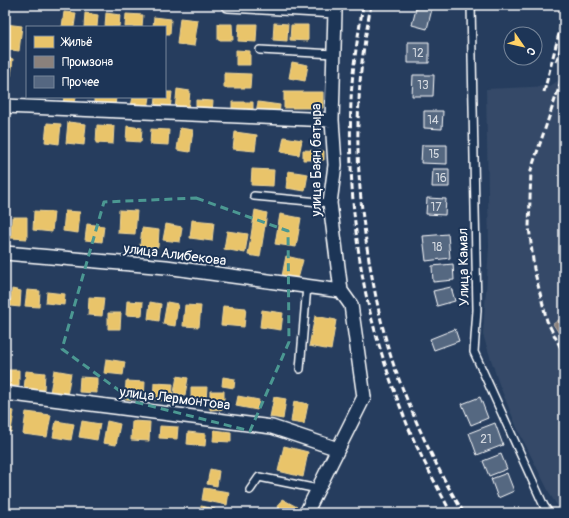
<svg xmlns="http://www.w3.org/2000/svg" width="569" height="518" viewBox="0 0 569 518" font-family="Pangolin,sans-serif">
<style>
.built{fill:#344a68}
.homes{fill:#e9c46a;stroke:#f0d697}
.industry{fill:#8a817c;stroke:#ada7a3}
.building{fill:#556781;stroke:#fff}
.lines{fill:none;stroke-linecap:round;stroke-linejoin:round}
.lane-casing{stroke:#fff;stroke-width:10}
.street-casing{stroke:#fff;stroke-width:16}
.lane{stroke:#1d3557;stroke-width:7}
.street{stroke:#1d3557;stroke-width:13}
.rail{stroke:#fff;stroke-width:3;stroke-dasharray:6 3;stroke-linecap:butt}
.marked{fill:none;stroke:#4b9892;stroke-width:3;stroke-dasharray:8 5;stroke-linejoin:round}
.labels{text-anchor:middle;stroke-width:4;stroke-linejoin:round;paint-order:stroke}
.number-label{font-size:12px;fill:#d4d9e0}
.street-label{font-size:14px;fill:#fff;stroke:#1d3557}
</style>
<rect width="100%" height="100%" fill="#263d5e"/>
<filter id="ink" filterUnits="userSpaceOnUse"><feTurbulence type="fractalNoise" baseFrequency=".025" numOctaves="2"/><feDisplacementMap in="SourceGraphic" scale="8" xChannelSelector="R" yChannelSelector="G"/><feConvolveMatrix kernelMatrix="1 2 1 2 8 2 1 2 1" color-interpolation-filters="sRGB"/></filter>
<g filter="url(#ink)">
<!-- built -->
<path class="built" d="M 564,77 L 564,513 L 562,513 L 551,496 L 518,430 L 499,384 L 483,335 L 489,247 L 486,89 L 550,86 Z"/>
<!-- homes -->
<path class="homes" d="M 64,12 L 76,13 L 74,27 L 62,27 Z
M 85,13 L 98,15 L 97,27 L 84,27 Z
M 106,13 L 120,15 L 119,27 L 105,27 Z
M 126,14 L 143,15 L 142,27 L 125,27 Z
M 154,17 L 171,19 L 170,34 L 165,34 L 165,27 L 153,27 Z
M 180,18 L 198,20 L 194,46 L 177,44 Z
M 274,23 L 288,24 L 287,41 L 273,40 Z
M 5,24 L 22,26 L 19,51 L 5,49 Z
M 218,24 L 232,24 L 233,40 L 218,40 Z
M 239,24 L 257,24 L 256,42 L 238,41 Z
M 291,25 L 308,25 L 308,41 L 290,40 Z
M 236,50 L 250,51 L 250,65 L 236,65 Z
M 5,57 L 13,59 L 11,76 L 5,75 Z
M 292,62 L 308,65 L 305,81 L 289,78 Z
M 224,73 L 251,74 L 250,88 L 224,88 Z
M 5,86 L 7,86 L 5,103 Z
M 177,89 L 190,91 L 188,112 L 175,110 Z
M 165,92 L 172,92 L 170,110 L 155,108 L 156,97 L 165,97 Z
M 284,92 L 323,92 L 323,108 L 284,108 Z
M 64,97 L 76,97 L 75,104 L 63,103 Z
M 94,97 L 116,97 L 115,107 L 94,105 Z
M 133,97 L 150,97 L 148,109 L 131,106 Z
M 196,100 L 213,101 L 212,112 L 196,112 Z
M 232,102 L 253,102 L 253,113 L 232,113 Z
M 258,102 L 280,105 L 279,116 L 256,112 Z
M 5,119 L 7,119 L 6,134 L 5,134 Z
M 68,122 L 86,124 L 84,145 L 66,143 Z
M 47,123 L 61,124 L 59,144 L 45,142 Z
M 97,125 L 114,126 L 113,144 L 96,143 Z
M 127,126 L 142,128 L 141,142 L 126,141 Z
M 180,128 L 193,130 L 190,152 L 177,150 Z
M 151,129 L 169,130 L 168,145 L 150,144 Z
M 235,132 L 257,135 L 255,151 L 233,149 Z
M 284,137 L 302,140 L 299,155 L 281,152 Z
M 303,150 L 324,151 L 324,160 L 303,160 Z
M 252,169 L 274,170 L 273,186 L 251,185 Z
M 288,171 L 308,174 L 305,191 L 286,188 Z
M 119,210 L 137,211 L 135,234 L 118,233 Z
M 255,210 L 267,213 L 260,257 L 248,255 Z
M 34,211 L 54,212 L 52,232 L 33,230 Z
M 65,211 L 80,212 L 78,233 L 63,231 Z
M 280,214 L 301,218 L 296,247 L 275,244 Z
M 12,217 L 27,217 L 27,239 L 11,238 Z
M 192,220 L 214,222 L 212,241 L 190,238 Z
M 87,224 L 104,226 L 102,242 L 85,240 Z
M 166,224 L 182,227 L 180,242 L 163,240 Z
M 142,228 L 159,230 L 158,247 L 140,246 Z
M 227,231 L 248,234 L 245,253 L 224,249 Z
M 286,256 L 303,260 L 298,279 L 282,276 Z
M 12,289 L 21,291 L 20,307 L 10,306 Z
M 27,290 L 40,291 L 39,307 L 25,306 Z
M 47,292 L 65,294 L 64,305 L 46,303 Z
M 89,297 L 104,298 L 102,316 L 88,315 Z
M 127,301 L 143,302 L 142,316 L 126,315 Z
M 150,302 L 161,304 L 159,321 L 148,319 Z
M 167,302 L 178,304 L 175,326 L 163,324 Z
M 185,305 L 201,306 L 199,327 L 183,326 Z
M 223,306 L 246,308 L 244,327 L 221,325 Z
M 262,310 L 283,313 L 281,330 L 260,327 Z
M 108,313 L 121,313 L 120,329 L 108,329 Z
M 315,316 L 336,320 L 331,350 L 309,346 Z
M 106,359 L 125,362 L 123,375 L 104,373 Z
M 5,370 L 19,370 L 19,386 L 5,386 Z
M 54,370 L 71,373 L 67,396 L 50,392 Z
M 26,371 L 45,373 L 44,390 L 24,389 Z
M 177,376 L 188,378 L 185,395 L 174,393 Z
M 80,377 L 97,378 L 97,393 L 79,392 Z
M 223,377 L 235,379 L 234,388 L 222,386 Z
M 126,381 L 145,382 L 144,400 L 125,399 Z
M 154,383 L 173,384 L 172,401 L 153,400 Z
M 191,387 L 207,387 L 206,401 L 191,401 Z
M 210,391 L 224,391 L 224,409 L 210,410 Z
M 238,396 L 259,400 L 257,410 L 236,406 Z
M 274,397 L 286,399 L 283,419 L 270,417 Z
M 294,401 L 308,404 L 304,424 L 291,422 Z
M 5,410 L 14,411 L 11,432 L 5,431 Z
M 26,412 L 51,415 L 47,437 L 23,434 Z
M 56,421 L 74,424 L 71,440 L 53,437 Z
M 82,421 L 100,424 L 97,440 L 79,437 Z
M 107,421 L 120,424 L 116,445 L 103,443 Z
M 132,421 L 150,422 L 149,441 L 131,440 Z
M 160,426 L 178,427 L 177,439 L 159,438 Z
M 214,430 L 231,432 L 231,442 L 213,441 Z
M 188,432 L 206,434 L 205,446 L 187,444 Z
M 284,446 L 308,452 L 303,477 L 278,471 Z
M 210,469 L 219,471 L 217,486 L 207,484 Z
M 204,488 L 229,492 L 227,505 L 202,500 Z
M 282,499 L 297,507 L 293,513 L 275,513 Z
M 201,506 L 215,509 L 214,513 L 199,513 Z"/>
<!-- industry -->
<path class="industry" d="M 564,316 L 564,341 L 553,324 Z"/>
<!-- building -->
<path class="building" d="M 417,5 L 433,5 L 427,29 L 412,25 Z
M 408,42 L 429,42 L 429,63 L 408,63 Z
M 413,75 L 434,75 L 433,96 L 412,96 Z
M 424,111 L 443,111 L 442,129 L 424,128 Z
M 422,145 L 447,145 L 447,164 L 421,163 Z
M 433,169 L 449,169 L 449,187 L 432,187 Z
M 427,198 L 446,199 L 445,215 L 426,214 Z
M 448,234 L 450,258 L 426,261 L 423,236 Z
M 453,264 L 454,280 L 433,282 L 432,266 Z
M 451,287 L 455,301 L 437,306 L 433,291 Z
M 455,329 L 459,341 L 434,350 L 430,339 Z
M 480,397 L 488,418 L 471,425 L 462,404 Z
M 495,423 L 503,445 L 477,455 L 469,433 Z
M 501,454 L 507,469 L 489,476 L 483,461 Z
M 507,473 L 514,491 L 498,498 L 491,479 Z"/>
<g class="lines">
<!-- lane casing -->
<g class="lane-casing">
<path id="lane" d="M 471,5 L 477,310 L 474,352 L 544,506 L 549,513
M 260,50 L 334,54
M 254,196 L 330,203
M 300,369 L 307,286
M 250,490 L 259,477 L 318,489"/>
</g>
<!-- street casing -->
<g class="street-casing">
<path id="street" d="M 228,5 L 335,11
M 5,106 L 332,120
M 5,253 L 166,267 L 341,291
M 5,393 L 272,427 L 338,449
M 306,513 L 364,397 L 351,305 L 341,291 L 330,203 L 335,165 L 332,120 L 335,11 L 331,5"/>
</g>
<!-- lane -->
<use href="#lane" class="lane"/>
<!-- street -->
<use href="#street" class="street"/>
<!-- rail -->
<path class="rail" d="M 363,5 C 358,37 352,69 351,101 C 349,156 352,213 361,267 C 369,320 387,374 407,424 C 419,454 436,484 451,513
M 371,5 C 365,37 360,69 359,101 C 355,163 362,226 374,287 C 379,313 385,340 394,366 C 403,391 414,417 425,441 C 437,466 449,490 464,513
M 556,62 L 564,40
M 564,73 L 531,170 L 529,227 L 534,269 L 547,321 L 564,354
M 544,92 L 564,14"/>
</g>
</g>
<!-- marked area -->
<path class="marked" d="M 196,198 L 288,231 L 289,342 L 250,431 L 135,402 L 62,349 L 104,202 Z"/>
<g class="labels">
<!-- number labels -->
<g class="number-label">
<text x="418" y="57">12</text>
<text x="423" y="89">13</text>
<text x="433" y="124">14</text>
<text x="434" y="158">15</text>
<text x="441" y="182">16</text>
<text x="436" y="211">17</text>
<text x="437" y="251">18</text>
<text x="486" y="443">21</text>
</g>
<!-- street labels -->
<g class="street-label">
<text transform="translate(316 160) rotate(-90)" y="5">улица Баян батыра</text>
<text transform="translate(175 254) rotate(7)" y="5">улица Алибекова</text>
<text transform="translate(463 267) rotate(-91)" y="5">Улица Камал</text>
<text transform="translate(175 398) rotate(7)" y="5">улица Лермонтова</text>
</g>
</g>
<!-- margin -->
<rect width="569" height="518" fill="none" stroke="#1d3557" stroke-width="20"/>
<rect x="10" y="10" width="549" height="498" fill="none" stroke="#fff" stroke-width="1.5" filter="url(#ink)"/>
<!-- legend -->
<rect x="26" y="26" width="140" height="72" fill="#1d3557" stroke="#77869a"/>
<rect x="34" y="36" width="20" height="12" fill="#e9c46a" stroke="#77869a"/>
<text x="62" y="46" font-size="12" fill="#ffffff">Жильё</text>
<rect x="34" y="56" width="20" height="12" fill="#8a817c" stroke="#77869a"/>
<text x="62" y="66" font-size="12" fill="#ffffff">Промзона</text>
<rect x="34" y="76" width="20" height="12" fill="#556781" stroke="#77869a"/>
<text x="62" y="86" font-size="12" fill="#ffffff">Прочее</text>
<!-- north arrow -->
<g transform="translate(523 46) rotate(124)"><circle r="19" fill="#1d3557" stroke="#77869a"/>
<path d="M0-3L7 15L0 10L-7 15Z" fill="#ffd166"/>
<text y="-6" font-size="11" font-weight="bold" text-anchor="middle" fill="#ffffff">С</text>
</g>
</svg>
